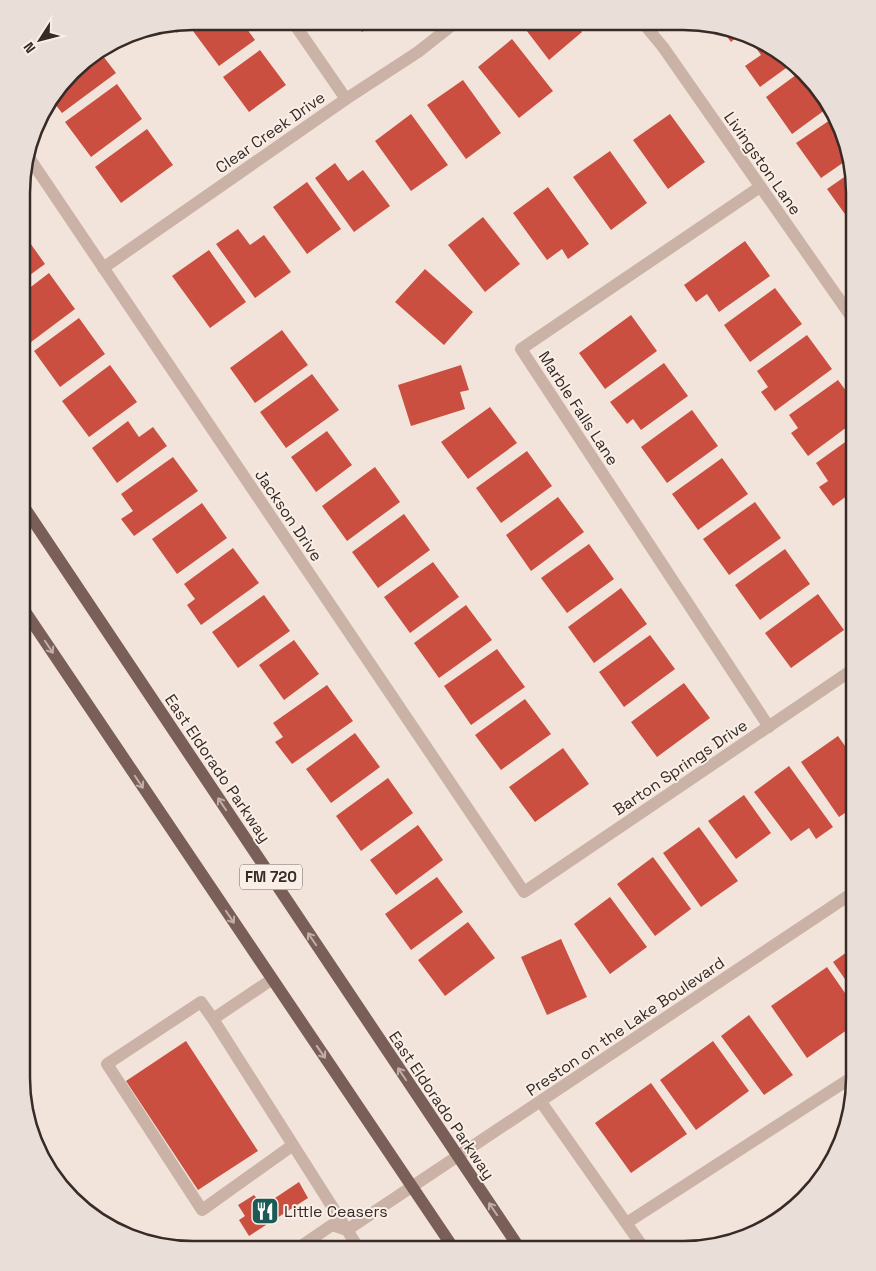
<svg xmlns="http://www.w3.org/2000/svg" width="876" height="1271" viewBox="0 0 876 1271" font-family="'Space Grotesk',sans-serif">
<style>
.building{fill:#cb4f41}
.lines{fill:none;stroke-linecap:round;stroke-linejoin:round}
.minor{stroke:#cbb2a6;stroke-width:12}
.major{stroke:#7a5e58;stroke-width:12}
.oneway{stroke:#c0aea7}
.labels{text-anchor:middle;stroke-width:4;stroke-linejoin:round;paint-order:stroke}
.shield{fill:#faefe7;stroke:#726561;stroke-width:1}
.shield-label{font-size:15px;font-weight:bold;fill:#372a27}
.street-label{font-size:16px;fill:#372a27;stroke:#faefe7}
.poi-label{font-size:16px;fill:#372a27;stroke:#faefe7;text-anchor:start}
.rim{fill:none;stroke:#372a27;stroke-width:2.5}
</style>
<rect width="100%" height="100%" fill="#f3e4db"/>
<!-- building -->
<path class="building" d="M 193,21 L 177,33 L 172,25 Z
M 207,21 L 241,21 L 255,40 L 219,66 L 193,31 Z
M 355,22 L 376,22 L 362,32 Z
M 520,22 L 574,22 L 582,32 L 549,60 Z
M 722,30 L 723,30 L 738,36 L 731,42 Z
M 512,39 L 553,91 L 519,118 L 478,67 Z
M 752,42 L 787,57 L 793,63 L 760,87 L 745,66 L 761,55 Z
M 260,50 L 286,85 L 249,112 L 223,77 Z
M 100,52 L 116,73 L 62,113 L 51,99 L 80,64 Z
M 800,72 L 829,107 L 792,134 L 766,97 Z
M 463,80 L 501,133 L 466,159 L 427,105 Z
M 117,84 L 142,119 L 91,157 L 65,122 Z
M 411,114 L 448,165 L 411,191 L 375,141 Z
M 670,114 L 705,162 L 668,189 L 633,140 Z
M 836,116 L 847,160 L 821,178 L 796,143 Z
M 147,129 L 173,165 L 121,203 L 95,167 Z
M 610,151 L 647,203 L 611,230 L 573,177 Z
M 335,163 L 348,181 L 363,170 L 390,206 L 354,232 L 315,178 Z
M 850,173 L 855,193 L 855,223 L 852,224 L 827,189 Z
M 307,182 L 341,229 L 307,254 L 273,207 Z
M 548,187 L 589,244 L 568,259 L 562,249 L 547,260 L 513,213 Z
M 483,217 L 520,264 L 485,292 L 448,245 Z
M 238,229 L 250,245 L 264,235 L 291,272 L 255,298 L 216,244 Z
M 23,233 L 45,264 L 23,280 Z
M 745,241 L 770,276 L 719,312 L 707,294 L 696,302 L 684,285 Z
M 209,250 L 246,302 L 210,328 L 172,276 Z
M 425,269 L 473,312 L 444,345 L 395,302 Z
M 49,273 L 75,309 L 27,345 L 22,339 L 23,293 Z
M 775,288 L 802,324 L 750,362 L 724,325 Z
M 631,315 L 657,351 L 605,389 L 579,353 Z
M 79,318 L 105,354 L 60,387 L 34,351 Z
M 282,330 L 308,365 L 255,403 L 230,368 Z
M 807,335 L 832,369 L 775,411 L 761,392 L 768,387 L 757,371 Z
M 664,363 L 688,396 L 641,430 L 633,419 L 627,424 L 610,402 Z
M 110,365 L 137,402 L 89,437 L 62,401 Z
M 461,365 L 469,390 L 460,392 L 465,409 L 411,426 L 398,385 Z
M 312,374 L 339,410 L 286,448 L 260,412 Z
M 838,380 L 855,403 L 855,421 L 808,456 L 791,433 L 798,428 L 789,415 Z
M 490,407 L 517,443 L 468,479 L 441,442 Z
M 692,410 L 718,446 L 667,483 L 641,447 Z
M 128,421 L 139,437 L 153,427 L 167,446 L 117,483 L 92,448 Z
M 327,431 L 352,465 L 316,492 L 291,457 Z
M 855,435 L 855,490 L 833,506 L 819,487 L 828,481 L 816,463 Z
M 527,451 L 552,486 L 501,523 L 476,488 Z
M 173,457 L 198,491 L 134,536 L 121,519 L 133,511 L 121,494 Z
M 722,458 L 748,494 L 698,530 L 672,494 Z
M 375,467 L 400,502 L 347,541 L 322,506 Z
M 558,497 L 584,532 L 531,571 L 506,535 Z
M 755,502 L 781,538 L 729,575 L 703,539 Z
M 202,503 L 227,538 L 177,574 L 152,539 Z
M 404,514 L 430,550 L 378,588 L 352,552 Z
M 589,544 L 614,579 L 567,613 L 541,578 Z
M 233,548 L 259,583 L 201,625 L 187,605 L 195,599 L 184,584 Z
M 785,549 L 810,584 L 760,620 L 735,585 Z
M 433,562 L 459,597 L 410,633 L 384,597 Z
M 621,588 L 647,624 L 594,663 L 568,627 Z
M 818,594 L 844,630 L 791,668 L 765,633 Z
M 264,595 L 290,631 L 238,668 L 212,632 Z
M 466,605 L 492,640 L 439,678 L 414,643 Z
M 650,635 L 675,669 L 624,707 L 599,672 Z
M 294,640 L 319,674 L 284,700 L 259,665 Z
M 497,649 L 525,687 L 471,725 L 444,686 Z
M 684,683 L 710,718 L 657,757 L 631,722 Z
M 327,685 L 353,721 L 292,764 L 275,742 L 283,737 L 273,723 Z
M 525,699 L 551,734 L 501,770 L 475,735 Z
M 855,725 L 855,742 L 846,731 Z
M 355,733 L 380,767 L 331,803 L 306,769 Z
M 838,736 L 855,760 L 854,807 L 839,817 L 801,762 Z
M 563,748 L 589,784 L 535,822 L 509,787 Z
M 789,766 L 833,827 L 816,839 L 809,828 L 791,841 L 754,792 Z
M 388,778 L 413,813 L 361,851 L 336,816 Z
M 744,795 L 771,833 L 736,859 L 708,821 Z
M 418,825 L 443,860 L 396,895 L 370,860 Z
M 699,827 L 738,881 L 701,907 L 663,853 Z
M 653,857 L 691,909 L 655,936 L 617,884 Z
M 437,877 L 463,912 L 411,950 L 385,914 Z
M 610,897 L 647,947 L 610,974 L 574,924 Z
M 468,922 L 495,958 L 445,996 L 418,960 Z
M 561,939 L 587,997 L 547,1015 L 521,957 Z
M 854,947 L 854,992 L 833,962 Z
M 827,967 L 854,1006 L 854,1025 L 807,1058 L 771,1006 Z
M 749,1015 L 793,1075 L 764,1095 L 721,1036 Z
M 186,1041 L 258,1151 L 198,1190 L 126,1081 Z
M 713,1041 L 749,1091 L 696,1130 L 660,1080 Z
M 651,1083 L 687,1134 L 631,1173 L 595,1123 Z
M 299,1182 L 308,1198 L 249,1236 L 239,1220 L 245,1216 L 238,1205 L 254,1195 L 263,1206 Z"/>
<g class="lines">
<!-- minor -->
<path class="minor" d="M 293,22 L 346,99
M 643,23 L 663,47 L 855,322
M 28,156 L 524,892 L 855,668
M 760,187 L 521,349 L 769,727
M 103,268 L 346,99 L 418,52 L 456,22
M 271,980 L 213,1019 L 347,1230
M 213,1019 L 201,1002 L 107,1064 L 202,1210 L 293,1145
M 541,1102 L 645,1250
M 628,1222 L 854,1076
M 297,1249 L 332,1225 L 347,1230
M 359,1249 L 347,1230 L 854,892"/>
<!-- major -->
<path class="major" d="M 22,504 L 520,1249
M 22,607 L 454,1249"/>
</g>
<!-- one-way arrows -->
<defs><path id="oneway-shaft" d="M-6 0H5M1.5-3L5.5 0L1.5 3" fill="none" stroke-width="1.6" stroke-linecap="round" stroke-linejoin="round" transform="scale(1.25)"/></defs>
<g class="oneway">
<use href="#oneway-shaft" transform="translate(49 647) rotate(56)"/>
<use href="#oneway-shaft" transform="translate(139 782) rotate(56)"/>
<use href="#oneway-shaft" transform="translate(222 804) rotate(-124)"/>
<use href="#oneway-shaft" transform="translate(230 917) rotate(56)"/>
<use href="#oneway-shaft" transform="translate(312 939) rotate(-124)"/>
<use href="#oneway-shaft" transform="translate(321 1052) rotate(55)"/>
<use href="#oneway-shaft" transform="translate(402 1074) rotate(-124)"/>
<use href="#oneway-shaft" transform="translate(493 1209) rotate(-124)"/>
</g>
<!-- icons -->
<defs>
<g id="restaurant-square" transform="scale(1.4375)"><rect x="-9" y="-9" width="18" height="18" rx="4" fill="#1b5a56" stroke="#faefe7"/><path d="M-5-6h1v4h1v-4h1v4h1v-4h1v5L-1.5 .5V6h-2V.5L-5-1ZM5-6V6H3V1.5H1.5Q1.5-4 5-6Z" fill="#fff"/></g>
</defs>
<g fill-rule="evenodd">
<use href="#restaurant-square" x="265" y="1211"/>
</g>
<g class="labels">
<!-- shield labels -->
<rect class="shield" x="240" y="864.5" width="62" height="25" rx="4"/>
<g class="shield-label">
<text x="271" y="882">FM 720</text>
</g>
<!-- street labels -->
<g class="street-label">
<text transform="translate(270 132) rotate(-35)" y="6">Clear Creek Drive</text>
<text transform="translate(763 163) rotate(55)" y="6">Livingston Lane</text>
<text transform="translate(579 408) rotate(57)" y="6">Marble Falls Lane</text>
<text transform="translate(289 515) rotate(56)" y="6">Jackson Drive</text>
<text transform="translate(680 767) rotate(-34)" y="6">Barton Springs Drive</text>
<text transform="translate(218 768) rotate(56)" y="6">East Eldorado Parkway</text>
<text transform="translate(625 1026) rotate(-34)" y="6">Preston on the Lake Boulevard</text>
<text transform="translate(442 1105) rotate(56)" y="6">East Eldorado Parkway</text>
</g>
<!-- poi labels -->
<g class="poi-label">
<text x="284" y="1217">Little Ceasers</text>
</g>
</g>
<!-- crop -->
<path d="M0 0H876V1271H0ZM193 30H683A163 163 0 0 1 846 193V1078A163 163 0 0 1 683 1241H193A163 163 0 0 1 30 1078V193A163 163 0 0 1 193 30Z" fill="#eadfd8" fill-rule="evenodd"/>
<path class="rim" d="M193 30H683A163 163 0 0 1 846 193V1078A163 163 0 0 1 683 1241H193A163 163 0 0 1 30 1078V193A163 163 0 0 1 193 30Z"/>
<!-- north arrow -->
<g transform="translate(40 40) rotate(234)" stroke="#faefe7" stroke-width="4" paint-order="stroke">
<path d="M0-4L9 19L0 12L-9 19Z" fill="#372a27"/>
<text y="-8" font-size="14" font-weight="bold" text-anchor="middle" fill="#372a27">N</text>
</g>
</svg>
